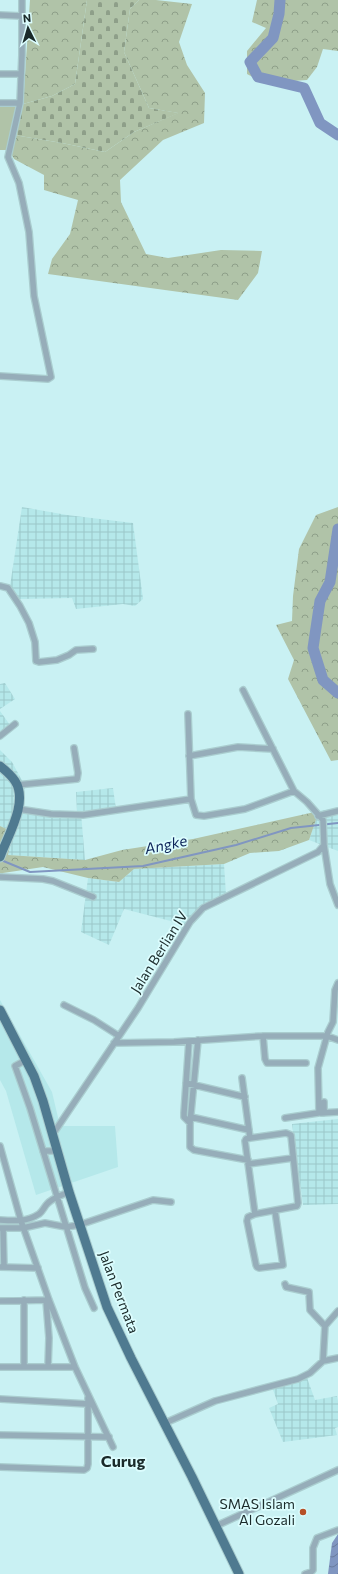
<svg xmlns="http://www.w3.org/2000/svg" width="338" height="1574" viewBox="0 0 338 1574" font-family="Commissioner,sans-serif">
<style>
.built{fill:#b5e8ea}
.industrial{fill:url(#industrial-grid)}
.grass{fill:#b0c3a8}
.forest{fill:url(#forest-crowns)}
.cemetery{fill:url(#cemetery-stones)}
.water{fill:url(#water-waves)}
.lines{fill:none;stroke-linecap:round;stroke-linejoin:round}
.stream{stroke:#8096c1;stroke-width:2}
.river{stroke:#8096c1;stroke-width:11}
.minor-casing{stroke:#aacdcf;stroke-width:8}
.primary-casing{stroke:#aacdcf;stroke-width:11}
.minor{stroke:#96adb9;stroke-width:5.5}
.primary{stroke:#4f7a90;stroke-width:9}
.poi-dot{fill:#b65026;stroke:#dcfdfe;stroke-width:1.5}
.labels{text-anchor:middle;stroke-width:3.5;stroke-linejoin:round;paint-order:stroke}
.street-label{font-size:14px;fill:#1a2a2a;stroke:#dcfdfe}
.poi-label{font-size:14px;fill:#1a2a2a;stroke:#dcfdfe;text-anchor:end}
.water-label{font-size:15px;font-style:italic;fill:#0e255a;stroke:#dcfdfe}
.quarter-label{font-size:16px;font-weight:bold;fill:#1a2a2a;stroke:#dcfdfe}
</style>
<defs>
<pattern id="industrial-grid" width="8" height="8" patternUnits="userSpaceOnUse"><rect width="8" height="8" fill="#b5e8ea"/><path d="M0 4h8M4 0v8" fill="none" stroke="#9bc7c9"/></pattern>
<pattern id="forest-crowns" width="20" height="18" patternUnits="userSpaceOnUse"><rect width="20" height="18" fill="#b0c3a8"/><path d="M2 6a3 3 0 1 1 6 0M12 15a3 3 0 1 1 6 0" fill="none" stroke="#8e9f89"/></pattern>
<pattern id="cemetery-stones" width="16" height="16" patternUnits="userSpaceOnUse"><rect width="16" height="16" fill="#b0c3a8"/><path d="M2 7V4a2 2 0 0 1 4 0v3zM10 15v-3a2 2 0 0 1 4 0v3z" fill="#8e9f89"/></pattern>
<pattern id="water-waves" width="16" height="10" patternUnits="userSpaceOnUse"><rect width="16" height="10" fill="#8096c1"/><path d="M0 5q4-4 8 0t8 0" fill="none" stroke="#687b9d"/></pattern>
</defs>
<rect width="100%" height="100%" fill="#c9f1f3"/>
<!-- built -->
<path class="built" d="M 0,1000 L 52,1092 L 60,1126 L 115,1126 L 118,1167 L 36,1195 L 6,1091 L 0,1080 Z"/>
<!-- industrial -->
<path class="industrial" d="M 22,507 L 67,515 L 133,523 L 143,599 L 135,606 L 123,604 L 76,609 L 72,598 L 18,599 L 10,586 Z
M 5,683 L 15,699 L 0,709 L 0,684 Z
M 0,711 L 10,725 L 0,733 Z
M 0,750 L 12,762 L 25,786 L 22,808 L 77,812 L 76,792 L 113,788 L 116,809 L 81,813 L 85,860 L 8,855 L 13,832 L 0,826 Z
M 338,808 L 338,851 L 309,840 L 319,811 Z
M 224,864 L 226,895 L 202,910 L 190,926 L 124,909 L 109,945 L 81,932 L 88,878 L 119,882 L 134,869 Z
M 338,1119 L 338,1204 L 303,1205 L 292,1124 Z
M 306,1375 L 315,1400 L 337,1396 L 338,1401 L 338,1427 L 335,1428 L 337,1435 L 283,1442 L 269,1408 L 278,1404 L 271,1384 Z"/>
<!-- grass -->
<path class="grass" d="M 0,104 L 23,104 L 9,150 L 0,150 Z"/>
<!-- forest -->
<path class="forest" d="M 30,0 L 87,0 L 75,84 L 52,96 L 23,104 Z
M 139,0 L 156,0 L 192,4 L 179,42 L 187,65 L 205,93 L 204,123 L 163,140 L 120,180 L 121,202 L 146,254 L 168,258 L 221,250 L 262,251 L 258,273 L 238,300 L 48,274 L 52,259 L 70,234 L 78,200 L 44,190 L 44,175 L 14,159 L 9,150 L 14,135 L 62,143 L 105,152 L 134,132 L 178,113 L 149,108 L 124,52 L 130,9 Z
M 257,0 L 338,0 L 338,51 L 323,49 L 317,67 L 307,80 L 264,83 L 247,74 L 247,51 L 266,28 L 252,22 Z
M 338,507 L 338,760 L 331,761 L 288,679 L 294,660 L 276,625 L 292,621 L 293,596 L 299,549 L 316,515 Z
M 319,811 L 309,840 L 279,851 L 250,853 L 224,864 L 134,869 L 119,882 L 88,878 L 43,867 L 3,873 L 0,878 L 0,826 L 13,832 L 8,855 L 85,860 L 122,850 L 193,839 Z"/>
<!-- cemetery -->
<path class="cemetery" d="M 87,0 L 139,0 L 130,9 L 124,52 L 149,108 L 179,113 L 134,132 L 105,152 L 62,143 L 14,135 L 23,104 L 52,96 L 75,84 Z"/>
<!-- water -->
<path class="water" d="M 338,1534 L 338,1574 L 328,1574 L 332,1543 Z"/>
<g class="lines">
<!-- stream -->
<path class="stream" d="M 1,860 L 30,872 L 143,866 L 236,845 L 291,828 L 338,823"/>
<!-- river -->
<path class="river" d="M 280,0 L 279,14 L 273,38 L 250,62 L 258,77 L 304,88 L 320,123 L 338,135
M 338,529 L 330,582 L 320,601 L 313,648 L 323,680 L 338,693"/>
<!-- minor casing -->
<g class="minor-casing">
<path id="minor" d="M 0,15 L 21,16
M 0,74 L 21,74
M 0,103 L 20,103
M 0,376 L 48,379 L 51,377 L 34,296 L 29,232 L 19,183 L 8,157 L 20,103 L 22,55 L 22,0
M 0,586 L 8,588 L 20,606 L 29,623 L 35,642 L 36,661 L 39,662 L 57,660 L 69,655 L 76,650 L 93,649
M 188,714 L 191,799 L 196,815 L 204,816 L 245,809 L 294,791
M 0,736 L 15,724
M 189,756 L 238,747 L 273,749
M 17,785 L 77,779 L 78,773 L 74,748
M 18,809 L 51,814 L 83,815 L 191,799
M 318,816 L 338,811
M 324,845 L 330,884 L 338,905
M 0,877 L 43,879 L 53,881 L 93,897
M 64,1005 L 94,1020 L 119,1036
M 263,1036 L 265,1059 L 267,1063 L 306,1063
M 198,1040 L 190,1123 L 190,1147 L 194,1150 L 248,1160
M 189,1041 L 184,1113 L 184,1117 L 190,1123
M 114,1043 L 174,1042 L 263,1036 L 327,1036 L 338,1040
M 26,1060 L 15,1066 L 30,1108 L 85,1288 L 94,1308
M 242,1078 L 250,1138 L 246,1139 L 245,1141 L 255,1214 L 297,1206 L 298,1203 L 291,1135 L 286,1133 L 250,1138
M 186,1083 L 245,1097
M 324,1102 L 324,1113
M 321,1113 L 338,1112
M 191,1117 L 249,1130
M 285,1118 L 318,1113 L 319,1111 L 318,1068 L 328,1032 L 333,1022 L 335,990 L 338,983
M 53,1134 L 138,1008 L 190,922 L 203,908 L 318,852 L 324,845 L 323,820 L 307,802 L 294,791 L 243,690
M 0,1146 L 21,1221 L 49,1300 L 75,1367 L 113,1447
M 43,1151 L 58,1151
M 248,1164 L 293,1158
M 255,1214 L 248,1217 L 247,1221 L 256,1265 L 257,1267 L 259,1268 L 283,1265 L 275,1211
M 0,1220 C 14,1221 27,1222 39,1214 C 43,1211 44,1207 47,1204 C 52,1198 62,1195 69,1192
M 0,1228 L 23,1228 L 45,1223 L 66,1227 L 79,1225 L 153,1200 L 171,1202
M 3,1228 L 4,1267
M 0,1267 L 38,1268
M 285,1284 L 286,1287 L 309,1292 L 310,1310 L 325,1326
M 24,1300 L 24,1367
M 46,1300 L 49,1338 L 48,1367
M 0,1301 L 49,1300
M 323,1361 L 325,1326 L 338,1311
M 0,1367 L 75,1367
M 0,1399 L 88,1404
M 165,1423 L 215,1401 L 298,1379 L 310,1373 L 323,1361 L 338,1358
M 0,1435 L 109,1437
M 0,1467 L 84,1470 L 87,1468 L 88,1464 L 88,1398
M 216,1526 L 338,1470
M 305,1574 L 311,1572 L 313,1570 L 313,1548 L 317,1538 L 338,1530"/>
</g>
<!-- primary casing -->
<g class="primary-casing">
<path id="primary" d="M 0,766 C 5,770 11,775 15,781 C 29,802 7,837 0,857
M 0,1010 L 34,1076 L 43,1101 L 69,1192 L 107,1307 L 131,1358 L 192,1477 L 239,1574"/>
</g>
<!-- minor -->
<use href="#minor" class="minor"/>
<!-- primary -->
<use href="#primary" class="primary"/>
</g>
<!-- markers -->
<circle class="poi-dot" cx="303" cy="1512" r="4"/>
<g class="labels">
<!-- street labels -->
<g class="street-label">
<text transform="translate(159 952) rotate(-58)" y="5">Jalan Berlian IV</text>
<text transform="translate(119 1292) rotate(69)" y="5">Jalan Permata</text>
</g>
<!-- poi labels -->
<g class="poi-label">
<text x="295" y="1509">SMAS Islam<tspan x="295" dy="16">Al Gozali</tspan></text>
</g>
<!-- water labels -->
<g class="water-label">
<text transform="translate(166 845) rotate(-12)" y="5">Angke</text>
</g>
<!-- quarter labels -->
<g class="quarter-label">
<text x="123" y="1467">Curug</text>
</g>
</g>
<!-- north arrow -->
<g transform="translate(28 28) rotate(355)" stroke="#dcfdfe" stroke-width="3" paint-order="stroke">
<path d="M0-3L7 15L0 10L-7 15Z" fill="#1a2a2a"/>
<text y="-6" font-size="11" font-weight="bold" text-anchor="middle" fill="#1a2a2a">N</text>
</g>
</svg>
